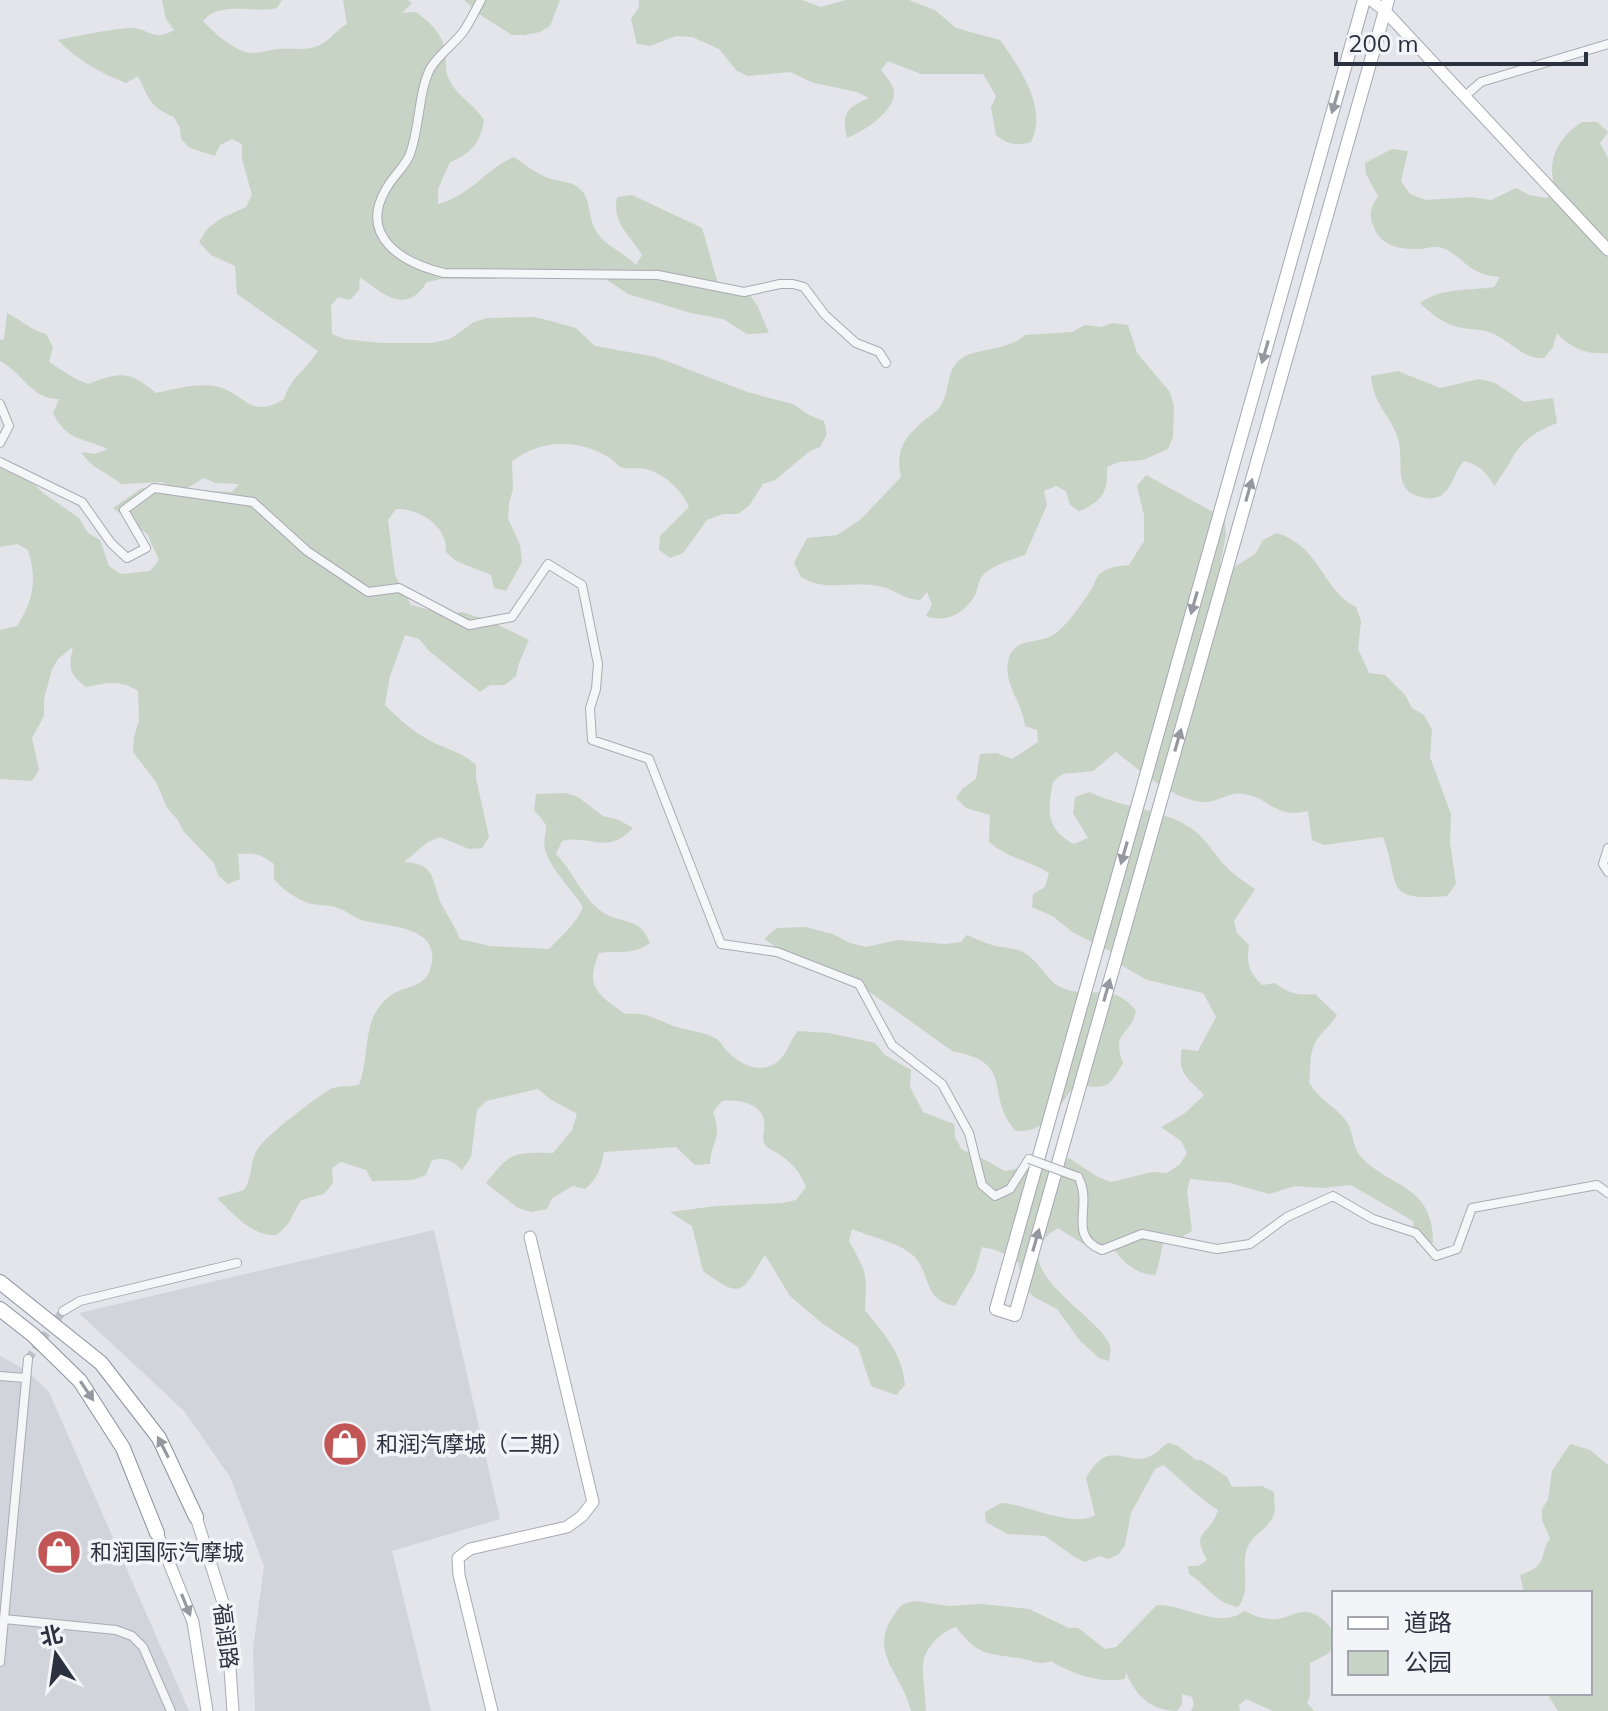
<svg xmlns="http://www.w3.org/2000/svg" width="1608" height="1711" viewBox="0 0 1608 1711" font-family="Mulish,'Noto Sans SC',sans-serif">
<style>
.built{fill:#d1d4db}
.green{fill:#c7d3c5;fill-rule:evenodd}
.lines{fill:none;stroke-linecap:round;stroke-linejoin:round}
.street-tunnel{stroke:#bec1c8;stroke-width:8;stroke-dasharray:8 4;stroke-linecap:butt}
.street-casing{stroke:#a8abb4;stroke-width:10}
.secondary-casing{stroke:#a8abb4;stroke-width:13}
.primary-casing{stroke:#a4a8b4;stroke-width:14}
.highway-casing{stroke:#8c919f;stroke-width:16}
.street{stroke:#f5f6f8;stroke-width:8}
.secondary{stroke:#fff;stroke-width:11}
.primary{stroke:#fff;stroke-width:12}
.highway{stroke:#fff;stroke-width:14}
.street-bridge-casing{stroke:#a8abb4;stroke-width:10;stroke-linecap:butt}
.street-bridge{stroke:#f5f6f8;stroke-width:8}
.oneway{fill:#9698a0}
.labels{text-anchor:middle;stroke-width:7;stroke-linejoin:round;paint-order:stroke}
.poi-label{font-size:22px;fill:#2c3140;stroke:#f3f4f7;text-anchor:start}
.street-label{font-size:22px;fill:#2c3140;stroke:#f3f4f7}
</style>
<rect width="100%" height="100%" fill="#e3e5ea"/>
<!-- built -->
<path class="built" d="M 434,1230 L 500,1519 L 392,1551 L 431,1711 L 255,1711 L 253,1649 L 264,1566 L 230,1477 L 184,1411 L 79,1313 Z
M 0,1356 L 26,1370 L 49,1392 L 189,1711 L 0,1711 Z"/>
<!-- green -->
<path class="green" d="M 162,0 L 282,0 L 277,8 C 253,14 220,0 203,21 C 215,34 237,54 255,53 C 264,52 272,49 280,49 C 295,48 309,52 323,43 C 332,38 337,29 347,24 L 343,0 L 408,0 L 412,3 L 402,13 L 416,12 C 427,20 440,31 444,46 C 447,55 444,66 448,77 C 455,95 474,104 484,120 C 481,142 471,154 450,162 L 438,189 L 438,204 C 469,197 486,169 514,157 C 525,165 537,174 551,179 C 561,182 572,181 580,189 C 591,199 588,216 595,229 C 602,245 624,252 636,265 L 642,255 C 629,233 612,224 617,197 L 632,195 L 702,228 L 719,287 L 749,294 L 757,305 L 769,333 L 747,334 L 723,319 L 691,313 L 628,294 L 592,270 L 550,274 L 536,270 L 521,270 L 496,279 L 441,279 L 427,282 C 406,315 384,295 360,277 L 359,290 L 350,300 L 338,297 L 331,306 L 332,334 L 344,339 L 381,343 L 432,343 L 450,339 L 474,322 L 488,318 L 534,317 L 547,320 L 576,328 L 595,346 L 656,357 L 747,392 L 793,404 L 809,415 L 824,421 L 827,434 L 820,447 L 810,451 L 775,480 L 763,484 L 749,506 L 738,514 L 723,514 L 707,520 L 683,553 L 670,558 L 659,550 L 660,536 L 689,507 C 682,490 666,476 649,470 C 641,467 633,469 624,468 C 618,467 615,461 610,458 C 577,438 543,439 512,461 L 513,489 L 509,504 L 508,519 L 520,544 L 522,562 L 506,591 L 494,588 L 491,575 L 456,561 L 446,552 C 448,526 419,508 396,509 L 388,520 L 395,575 L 411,605 L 447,614 L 462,612 L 490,621 L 529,640 L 519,663 L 516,676 L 505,685 L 490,685 L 480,692 L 429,651 L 419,639 L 405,635 L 390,676 L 385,705 C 399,719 413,732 431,741 C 447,750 463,752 476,765 L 476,778 L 489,837 L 482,848 L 469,849 L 440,837 L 428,842 L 404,862 C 438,864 430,880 442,905 C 448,917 455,926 460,939 L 490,946 L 549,949 C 561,936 577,923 583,907 C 573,890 549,868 545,849 C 541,827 556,833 534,810 L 536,794 L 566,793 L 578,797 L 603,816 L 619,820 L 633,828 C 607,856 591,834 562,841 L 556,854 C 573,871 583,900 604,913 C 625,925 639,916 650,943 C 633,956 619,950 599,953 C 585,988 597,994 625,1014 C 644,1012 654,1018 671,1025 C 685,1030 700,1031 713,1037 C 719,1039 721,1044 726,1050 C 738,1063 757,1074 774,1064 C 788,1056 788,1042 798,1031 L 829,1033 L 875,1043 L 885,1055 L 911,1070 L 910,1087 L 923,1112 L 954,1124 L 955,1137 L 962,1150 L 976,1155 L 1005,1171 L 1069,1158 L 1098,1177 L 1111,1182 L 1152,1172 L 1167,1173 L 1180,1164 L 1187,1153 L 1181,1141 L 1161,1127 L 1184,1114 L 1204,1095 C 1188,1078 1177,1074 1182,1049 L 1198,1051 L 1216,1017 L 1203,993 L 1147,980 L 1119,964 L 1110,951 L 1072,932 L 1054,917 L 1032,907 L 1033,894 L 1045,887 L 1049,873 C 1028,860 1007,858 989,842 L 990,815 L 966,808 L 956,798 L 963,788 L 976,779 L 980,754 L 997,753 L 1012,759 L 1038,742 L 1037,730 L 1025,726 C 1023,703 1004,686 1008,662 C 1012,635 1040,646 1056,633 C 1068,624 1083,602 1091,590 C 1094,585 1096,577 1100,574 C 1107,567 1120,566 1129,565 L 1144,541 L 1144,515 L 1137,486 L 1146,475 L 1215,513 L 1225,522 L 1226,535 L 1220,565 L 1232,569 L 1256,553 L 1263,540 L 1277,533 C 1322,548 1320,588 1356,607 L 1361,621 L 1358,649 L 1369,673 L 1385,675 L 1405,695 L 1412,708 L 1424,715 L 1432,730 L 1430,757 L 1451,814 L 1450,842 L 1456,884 L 1447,896 C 1382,902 1401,884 1383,837 L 1324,845 L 1312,840 L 1308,811 C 1274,819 1271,798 1244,794 C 1229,791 1218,803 1202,802 C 1172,799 1139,770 1116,752 L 1093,771 L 1062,774 L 1053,782 C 1047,811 1046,829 1074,844 L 1088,838 L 1073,813 L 1075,797 L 1089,792 C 1121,808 1160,808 1191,828 C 1204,837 1211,849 1221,861 C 1230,872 1243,881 1255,889 L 1234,921 L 1237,933 L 1249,945 C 1246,964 1249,972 1262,985 L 1275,983 C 1288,993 1298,996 1315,994 L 1337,1015 C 1330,1027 1317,1035 1313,1048 C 1309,1058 1311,1071 1309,1082 C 1318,1100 1336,1106 1347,1122 C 1354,1133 1352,1147 1361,1157 C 1390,1188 1434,1185 1433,1243 L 1416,1243 L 1413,1221 L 1351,1185 L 1322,1188 L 1295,1186 L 1269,1194 L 1230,1183 L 1190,1179 L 1187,1191 L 1192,1231 L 1182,1237 L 1166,1233 C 1161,1247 1161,1261 1155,1275 C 1134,1274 1124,1262 1111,1246 L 1101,1255 L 1058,1228 C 997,1264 1095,1313 1109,1343 C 1112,1349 1110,1354 1109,1361 L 1099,1358 L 1080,1341 L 1057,1309 L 1034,1297 L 1024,1287 L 1018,1262 C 1006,1254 996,1249 982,1247 L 975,1272 L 955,1306 C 920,1300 933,1270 910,1253 C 896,1242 868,1236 852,1229 L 849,1241 C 867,1273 867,1274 865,1310 C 885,1336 902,1352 905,1385 L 896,1395 L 871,1386 L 858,1347 L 823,1324 L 790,1296 L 765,1255 C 742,1290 744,1302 703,1271 L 692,1226 L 670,1212 L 716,1206 L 782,1203 L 796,1200 L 806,1187 C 800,1171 791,1162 777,1153 C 776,1153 767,1147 766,1146 C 760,1138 766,1130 764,1121 C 762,1103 737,1099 722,1101 L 713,1112 C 723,1139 711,1140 710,1164 L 695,1165 L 676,1147 L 604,1152 C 601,1168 598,1178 585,1189 L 573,1186 L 552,1198 L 547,1209 L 532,1212 L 518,1208 L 486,1183 C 510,1152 514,1152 553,1153 L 572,1130 L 577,1114 L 550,1099 L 538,1089 L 486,1101 L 477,1110 L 471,1157 L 462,1170 C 452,1160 446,1157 432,1160 L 426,1175 L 412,1180 L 372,1181 L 366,1170 L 341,1162 L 332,1168 L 333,1183 L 324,1194 L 301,1200 L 288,1224 L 277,1235 C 253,1237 234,1215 217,1198 L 244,1190 C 253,1177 249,1164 257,1150 C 266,1135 313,1100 329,1090 C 336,1085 351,1087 359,1085 C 371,1054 360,1018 391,995 C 404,986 424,988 430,970 C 444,927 392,927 365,921 C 356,919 347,911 338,908 C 328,904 317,906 308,903 C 295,898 283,890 274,879 L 274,864 C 262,855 254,852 238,854 L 240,879 L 228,884 L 218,875 L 214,863 L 184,832 L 177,819 L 167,808 L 156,782 L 133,752 L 134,737 L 139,720 L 138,691 C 120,679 107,683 86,687 C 69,675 68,667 73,647 L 59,658 L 52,669 L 44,699 L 44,716 L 32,738 L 39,770 L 32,781 L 0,779 L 0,630 L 17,626 C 34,600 37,579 28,550 L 17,544 L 0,547 L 0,464 L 21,471 L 43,493 L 79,518 L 88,533 L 100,540 L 109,566 L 121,574 L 150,571 L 159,560 L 147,534 L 113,508 L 142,488 L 171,490 L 162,482 L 121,484 C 106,472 91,468 81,452 L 95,454 L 108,449 C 83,437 67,442 53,413 L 59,399 C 32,400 22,372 0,361 L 0,340 L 4,339 L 7,313 C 22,320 30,330 46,334 L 53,347 L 49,362 L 74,378 L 88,384 C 120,372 129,370 156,393 C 174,389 196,383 214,386 C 246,392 249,421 284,399 C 290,378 307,369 318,351 L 237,294 L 235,266 L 211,255 L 199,242 L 207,229 L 220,219 L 246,207 L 252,195 L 242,159 L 242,144 L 232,139 L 220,145 L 215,156 L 190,148 L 181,139 L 180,128 L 174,117 C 149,107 149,98 138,76 L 126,83 C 100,73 77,60 58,40 C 72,37 120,27 133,28 C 152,30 153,42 174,30 L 166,19 ZM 204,478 L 215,483 L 239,484 L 232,492 L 184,490 Z
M 464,0 L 560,0 L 550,26 L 540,32 L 525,35 L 512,35 L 479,14 Z
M 639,0 L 802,0 L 821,7 L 845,0 L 909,0 L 935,10 L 956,28 L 1000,40 C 1020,68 1048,108 1031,142 C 1017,146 1008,145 996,135 L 991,108 L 996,96 L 983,74 L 921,74 L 888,61 L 881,70 C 886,77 894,84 894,93 C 894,112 863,132 847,138 C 841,112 848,107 869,98 L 857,92 L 814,83 L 790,72 L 748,76 L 737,71 L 719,49 L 692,37 L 676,36 L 650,46 L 637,44 L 631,19 L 639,7 Z
M 1582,122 L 1597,122 L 1608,132 L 1600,143 L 1608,158 L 1608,353 C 1588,355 1571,349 1557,333 L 1553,347 L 1544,358 C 1525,360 1511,342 1494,334 C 1484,329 1474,330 1463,328 C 1445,326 1432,314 1420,303 C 1442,287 1468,291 1494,287 L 1500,277 C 1464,275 1463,252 1438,247 C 1433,246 1426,249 1420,249 C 1400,250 1380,246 1373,225 C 1368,213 1372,206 1378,196 L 1366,174 L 1365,163 L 1392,149 L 1408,151 L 1401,181 L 1410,194 L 1426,200 L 1471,197 L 1491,200 L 1516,188 L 1529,195 L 1547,198 L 1556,190 C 1545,162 1558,137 1582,122 Z
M 1113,323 L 1128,325 L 1137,353 L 1170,392 L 1174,406 L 1173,437 L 1168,449 L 1143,460 L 1119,462 L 1107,467 C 1108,491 1103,502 1079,511 L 1070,505 L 1066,491 L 1056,486 L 1044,491 L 1047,505 L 1025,555 C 1011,560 995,564 984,574 C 977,581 979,589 974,597 C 963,615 945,623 926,616 L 932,605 L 927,592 L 920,600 C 902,599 894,588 878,586 C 850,581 825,592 801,577 L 794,563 L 807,538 L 837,535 L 860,520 L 901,477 C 895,450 905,436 926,419 C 931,415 936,412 940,407 C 951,391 945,369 962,358 C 974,349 1011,350 1025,335 L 1072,332 L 1085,325 L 1101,327 Z
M 1398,371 L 1440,388 L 1479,379 L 1495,383 L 1524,402 L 1553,398 L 1557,423 C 1513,441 1520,452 1494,486 C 1487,473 1480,465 1464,461 C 1454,472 1453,486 1444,493 C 1438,499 1429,499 1421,497 C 1391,490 1405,461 1398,439 C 1390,413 1374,407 1371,376 Z
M 805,927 L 833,934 L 850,943 L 866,947 L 898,940 L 945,944 L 961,942 L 967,935 C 977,939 986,944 996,946 C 1006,948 1017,948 1026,954 C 1040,963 1048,982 1062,988 C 1087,999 1114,981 1136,1011 C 1130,1037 1111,1031 1123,1063 C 1108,1091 1104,1088 1075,1085 C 1058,1107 1047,1133 1016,1131 C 983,1095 1018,1063 952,1051 L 867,990 L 789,956 L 764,939 L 777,928 Z
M 1168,1443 L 1178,1446 L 1196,1460 L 1201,1460 L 1227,1477 L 1232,1487 L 1262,1486 L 1274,1492 C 1274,1497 1275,1505 1275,1511 C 1271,1530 1250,1533 1246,1552 C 1242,1571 1251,1590 1238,1607 C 1215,1603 1207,1585 1189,1574 L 1188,1566 L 1198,1566 L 1207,1560 C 1190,1529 1209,1538 1218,1510 C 1197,1497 1182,1480 1163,1465 L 1155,1469 L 1131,1513 L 1125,1545 L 1119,1554 L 1109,1559 L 1100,1556 L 1085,1562 L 1076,1558 L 1045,1536 L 1007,1534 L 986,1522 L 985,1512 L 1001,1503 C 1027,1504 1072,1529 1095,1515 L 1086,1478 C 1111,1434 1127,1470 1153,1455 C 1158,1452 1163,1446 1168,1443 Z
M 1570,1444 L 1590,1450 L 1608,1465 L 1608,1711 L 1558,1711 L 1548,1695 C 1537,1693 1527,1697 1515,1693 L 1590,1693 L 1590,1593 L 1524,1593 L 1520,1575 C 1549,1565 1538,1558 1550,1538 L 1542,1520 L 1542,1509 L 1548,1500 L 1552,1471 Z
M 916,1601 L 949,1606 L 981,1604 L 1029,1609 L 1069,1628 L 1078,1628 L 1105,1649 L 1116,1647 L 1157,1605 C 1188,1605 1217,1630 1245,1611 C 1260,1619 1272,1622 1289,1616 C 1295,1614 1300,1611 1307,1612 C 1325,1615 1345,1638 1327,1654 C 1322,1657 1315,1660 1310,1663 L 1310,1696 L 1307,1703 L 1314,1711 L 1273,1711 L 1246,1699 L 1239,1705 L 1240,1711 L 1191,1711 L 1194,1705 L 1192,1697 L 1182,1694 L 1182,1704 L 1177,1711 C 1152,1711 1135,1696 1126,1672 L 1125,1679 C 1101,1684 1072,1674 1051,1661 C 1039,1666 1032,1660 1019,1658 C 988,1654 977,1655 956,1627 C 943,1630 923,1649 923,1665 C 922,1680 926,1696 926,1711 L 911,1711 C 903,1675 869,1654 892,1618 C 900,1606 901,1603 916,1601 Z"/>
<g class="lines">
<!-- street-tunnel -->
<path class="street-tunnel" d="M 28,1359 L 63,1311"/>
<!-- street casing -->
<g class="street-casing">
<path id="street" d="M 481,0 C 475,11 470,22 463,32 C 453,45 438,55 430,69 C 418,94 420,127 410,154 C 405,167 393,176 386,189 C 358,237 403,263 444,273 L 658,275 L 744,292 L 780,284 L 793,284 L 804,287 L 825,315 L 856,343 L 879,352 L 886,363
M 1465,96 L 1481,82 L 1608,44
M 0,404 L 9,426 L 0,443
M 0,462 L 82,502 L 111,543 L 127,558 L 146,548 L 124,510 L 154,488 L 253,502 L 307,551 L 368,592 L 399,588 L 469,625 L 512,617 L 548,564 L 582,585 L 598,664 L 596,689 L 590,708 L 592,740 L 649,759 L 721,944 L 777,952 L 859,984 L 892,1045 L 942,1084 L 969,1133 L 982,1185 L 995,1196 L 1010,1189 L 1029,1159
M 1608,848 L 1603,864 L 1608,872
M 1078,1177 C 1094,1205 1066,1236 1102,1250 L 1142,1234 L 1217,1249 L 1250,1244 L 1287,1217 L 1333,1196 L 1373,1219 L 1416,1233 L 1436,1256 L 1457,1249 L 1472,1208 L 1597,1185 L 1608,1193
M 63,1311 L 80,1301 L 237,1263
M 0,1376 L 25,1378
M 4,1619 L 116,1630 L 132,1636 L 143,1647 L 171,1711
M 0,1662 L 28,1359"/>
</g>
<!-- secondary casing -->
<g class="secondary-casing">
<path id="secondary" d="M 1371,0 L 1385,11 L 1608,250
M 196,1517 L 226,1612 L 233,1711
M 157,1533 L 193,1622 L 207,1711
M 492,1711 L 459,1575 L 458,1558 L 470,1549 L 567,1527 L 582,1516 L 593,1502 L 530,1237"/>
</g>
<!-- primary casing -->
<g class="primary-casing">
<path id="primary" d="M 1364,0 L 996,1309 L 1015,1315 L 1388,0"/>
</g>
<!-- highway casing -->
<g class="highway-casing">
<path id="highway" d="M 0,1282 L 101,1363 L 159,1438 L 196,1517
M 0,1309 L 33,1335 L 80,1381 L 123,1448 L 157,1533"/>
</g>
<!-- street -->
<use href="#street" class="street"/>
<!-- secondary -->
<use href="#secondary" class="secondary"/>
<!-- primary -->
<use href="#primary" class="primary"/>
<!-- highway -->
<use href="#highway" class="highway"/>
<!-- street-bridge casing -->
<g class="street-bridge-casing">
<path id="street-bridge" d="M 1029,1159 L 1078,1177"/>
</g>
<!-- street-bridge -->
<use href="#street-bridge" class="street-bridge"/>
</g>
<!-- one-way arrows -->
<defs><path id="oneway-solid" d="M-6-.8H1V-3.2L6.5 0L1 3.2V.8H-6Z" transform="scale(2)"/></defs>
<g class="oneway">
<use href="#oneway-solid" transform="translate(1335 102) rotate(106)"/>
<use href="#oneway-solid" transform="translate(1265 352) rotate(106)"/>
<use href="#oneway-solid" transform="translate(1249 490) rotate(-74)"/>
<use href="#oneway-solid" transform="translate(1194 603) rotate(106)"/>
<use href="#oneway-solid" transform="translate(1178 740) rotate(-74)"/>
<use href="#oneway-solid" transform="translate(1124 853) rotate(106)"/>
<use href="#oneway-solid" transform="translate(1107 990) rotate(-74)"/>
<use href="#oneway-solid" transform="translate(1036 1240) rotate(-74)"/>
<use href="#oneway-solid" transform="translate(87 1391) rotate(56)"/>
<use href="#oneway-solid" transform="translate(163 1447) rotate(-117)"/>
<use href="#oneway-solid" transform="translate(186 1605) rotate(68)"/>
</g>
<!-- icons -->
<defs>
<g id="shop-disc" transform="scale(2.3)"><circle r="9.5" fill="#c25556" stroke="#f3f4f7"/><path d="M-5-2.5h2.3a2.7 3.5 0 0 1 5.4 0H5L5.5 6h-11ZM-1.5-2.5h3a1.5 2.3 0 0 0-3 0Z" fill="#fff"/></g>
</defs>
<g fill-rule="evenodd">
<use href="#shop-disc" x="345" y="1444"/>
<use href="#shop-disc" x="59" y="1552"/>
</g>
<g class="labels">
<!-- poi labels -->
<g class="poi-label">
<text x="376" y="1452">和润汽摩城（二期）</text>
<text x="90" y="1560">和润国际汽摩城</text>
</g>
<!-- street labels -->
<g class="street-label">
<text transform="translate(226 1636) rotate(83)" y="8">福润路</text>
</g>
</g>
<!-- legend -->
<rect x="1332" y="1591" width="260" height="104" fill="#f3f4f7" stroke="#a3a6ae" stroke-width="2"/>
<rect x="1348" y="1617" width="40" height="12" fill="#ffffff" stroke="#a3a6ae" stroke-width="2"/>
<text x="1404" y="1631" font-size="24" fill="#2c3140">道路</text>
<rect x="1348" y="1651" width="40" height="24" fill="#c7d3c5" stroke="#a3a6ae" stroke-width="2"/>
<text x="1404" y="1671" font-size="24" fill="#2c3140">公园</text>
<!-- north arrow -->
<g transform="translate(56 1655) rotate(347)" stroke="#f3f4f7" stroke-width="6" paint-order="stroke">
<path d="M0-6L14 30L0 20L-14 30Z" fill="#2c3140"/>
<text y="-12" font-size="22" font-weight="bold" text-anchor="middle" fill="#2c3140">北</text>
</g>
<!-- scale -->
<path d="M1336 52v12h250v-12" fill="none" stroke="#2c3140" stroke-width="4"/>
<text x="1348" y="52" font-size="24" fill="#2c3140" stroke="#f3f4f7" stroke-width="6" paint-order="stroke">200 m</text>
</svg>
